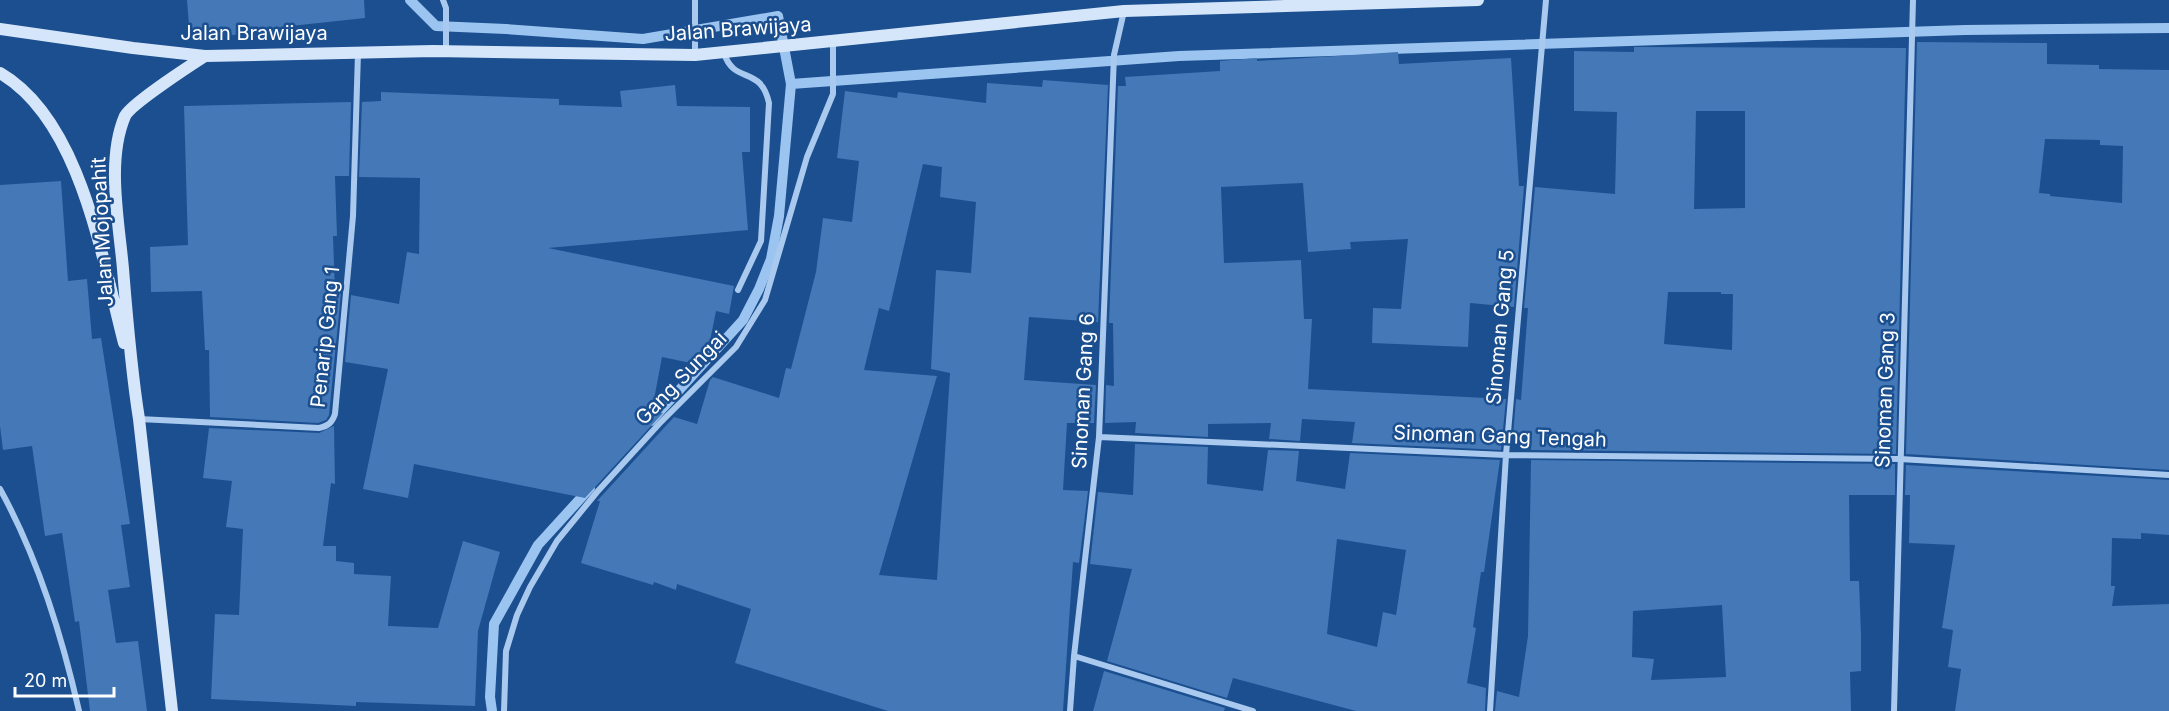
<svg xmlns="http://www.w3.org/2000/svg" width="2169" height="711" viewBox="0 0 2169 711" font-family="Inter,sans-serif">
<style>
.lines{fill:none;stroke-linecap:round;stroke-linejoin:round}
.stream{stroke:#9cc4f0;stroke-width:10}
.building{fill:#4478b7;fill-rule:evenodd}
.minor{stroke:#a9c9ee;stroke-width:6}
.secondary{stroke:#d6e6fa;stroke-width:12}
.labels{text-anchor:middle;stroke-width:5;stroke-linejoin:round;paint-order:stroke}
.street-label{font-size:20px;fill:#fff;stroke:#1b4f8f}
</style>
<rect width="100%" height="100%" fill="#1b4f8f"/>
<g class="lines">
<!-- stream -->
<path class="stream" d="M 410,0 L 436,26 L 506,29 L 643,39 L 778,16 L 791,84 L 779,216 L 771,259 L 759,289 L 743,320 L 651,421
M 791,84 L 1179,56 L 1965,30 L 2169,28
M 492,711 L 490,697 L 494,624 L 538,545 L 590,488"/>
</g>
<!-- building -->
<path class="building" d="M 187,0 L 364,0 L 365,18 L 245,31 L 245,34 L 190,38 Z
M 1917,42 L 2047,43 L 2047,64 L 2099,65 L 2099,69 L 2169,70 L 2169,470 L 1906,454 ZM 2045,139 L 2100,140 L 2100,145 L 2123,146 L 2122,203 L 2050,196 L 2050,194 L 2039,193 Z
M 1634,47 L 1906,48 L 1896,454 L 1531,450 L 1531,438 L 1513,436 L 1516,399 L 1521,400 L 1528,308 L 1524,308 L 1535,187 L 1615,194 L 1617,112 L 1574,111 L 1574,51 L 1634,52 ZM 1696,111 L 1745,111 L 1745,208 L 1694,209 ZM 1668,292 L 1721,292 L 1721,294 L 1733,294 L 1732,350 L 1664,344 Z
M 1398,52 L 1399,64 L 1511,58 L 1519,186 L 1524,186 L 1514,307 L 1470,303 L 1468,347 L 1372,343 L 1373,308 L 1401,309 L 1408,239 L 1350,242 L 1351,249 L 1308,252 L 1303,183 L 1221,187 L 1224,263 L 1301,260 L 1304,319 L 1312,319 L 1308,389 L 1506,399 L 1501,450 L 1352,443 L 1355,422 L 1302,419 L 1300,441 L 1269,439 L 1271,423 L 1208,424 L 1208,437 L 1135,433 L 1136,422 L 1105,423 L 1106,385 L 1114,386 L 1113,323 L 1109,323 L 1118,86 L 1126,86 L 1125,77 L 1220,71 L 1220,61 L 1257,58 L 1257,61 Z
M 1043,80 L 1108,85 L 1098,322 L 1029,317 L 1024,380 L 1096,385 L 1094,423 L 1067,423 L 1063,490 L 1088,491 L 1079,563 L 1073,562 L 1063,711 L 888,711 L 735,663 L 751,609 L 677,584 L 676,590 L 654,582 L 653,585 L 581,563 L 600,501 L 597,501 L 674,417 L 697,424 L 710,380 L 713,377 L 779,398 L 786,368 L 791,369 L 816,272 L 823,218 L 852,222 L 859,161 L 837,158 L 845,91 L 897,98 L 898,92 L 986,103 L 987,83 L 1042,87 ZM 923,164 L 942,167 L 940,197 L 976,202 L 971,273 L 936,270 L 931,369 L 950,373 L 937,580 L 879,575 L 937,376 L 864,370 L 879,308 L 889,311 Z
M 675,85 L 677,106 L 750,107 L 750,152 L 742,152 L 748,230 L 548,248 L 734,286 L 729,314 L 716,311 L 705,366 L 662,357 L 652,410 L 663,413 L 585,498 L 414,464 L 408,498 L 363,489 L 388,369 L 345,362 L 351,295 L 399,304 L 407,252 L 419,254 L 420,178 L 359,177 L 362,102 L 381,101 L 381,92 L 559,99 L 559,105 L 622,107 L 620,91 Z
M 351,102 L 349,176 L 335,176 L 337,236 L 333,236 L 335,292 L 341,293 L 329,415 L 326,420 L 318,423 L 210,417 L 209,350 L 205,350 L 202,291 L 151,292 L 150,247 L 188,245 L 184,106 Z
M 61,181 L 68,281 L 87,279 L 92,339 L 101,338 L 130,524 L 121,525 L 130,587 L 108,590 L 116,643 L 138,641 L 147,711 L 90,711 L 79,621 L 75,622 L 62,533 L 45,536 L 32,446 L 3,450 L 0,426 L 0,185 Z
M 334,426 L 335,484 L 331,483 L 323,546 L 336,546 L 336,561 L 354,563 L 354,574 L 391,576 L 388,626 L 438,628 L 463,541 L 500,552 L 478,631 L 475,706 L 356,702 L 356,706 L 211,699 L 215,614 L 239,615 L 243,529 L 226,527 L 232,481 L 203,478 L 209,428 L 319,433 Z
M 1135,444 L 1208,447 L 1207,484 L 1263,491 L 1268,450 L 1299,451 L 1296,481 L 1345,489 L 1350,453 L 1500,460 L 1484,572 L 1481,572 L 1473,627 L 1476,628 L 1467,683 L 1486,688 L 1485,711 L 1356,711 L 1233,678 L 1227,698 L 1107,661 L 1132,569 L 1090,564 L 1098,492 L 1133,495 ZM 1337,539 L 1406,550 L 1396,615 L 1383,612 L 1377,647 L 1327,634 Z
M 1531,460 L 1895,464 L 1895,495 L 1849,495 L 1850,581 L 1859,581 L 1861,634 L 1861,671 L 1850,672 L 1851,711 L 1495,711 L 1497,691 L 1519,697 L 1528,636 ZM 1722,605 L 1726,677 L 1651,680 L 1654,659 L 1632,657 L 1633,611 Z
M 1906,465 L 2169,480 L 2169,535 L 2141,533 L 2141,539 L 2112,538 L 2111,586 L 2115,586 L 2112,606 L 2169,604 L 2169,711 L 1955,711 L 1961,669 L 1948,667 L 1953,630 L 1942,628 L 1955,545 L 1909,543 L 1910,495 L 1905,495 Z
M 1104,671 L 1225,708 L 1224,711 L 1093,711 Z"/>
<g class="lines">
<!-- minor -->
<path class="minor" d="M 443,0 L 446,8 L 446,51
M 724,53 C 734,85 761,65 769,103 L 761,241 L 738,290
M 695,55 L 695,0
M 139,419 L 319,428 C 328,426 332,423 335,414 L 353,216 L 358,53
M 1099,437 L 1506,455 L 1900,459 L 2169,475
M 0,489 C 37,556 62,636 79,711
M 1074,656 L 1253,711
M 504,711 L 506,651 L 517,615 L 530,587 L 557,541 L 597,492 L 659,424 L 736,347 L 765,300 L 807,157 L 833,94 L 833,41
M 1070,711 L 1074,656 L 1099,437 L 1114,55 L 1124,11
M 1490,711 L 1506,455 L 1546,0
M 1894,711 L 1913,0"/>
<!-- secondary -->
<path class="secondary" d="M 0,29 L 133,48 L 205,56 L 433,51 L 695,55 L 1124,11 L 1478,0
M 0,73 C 81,120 102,259 124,343
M 172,711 L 139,419 C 131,369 127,319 123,269 C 119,222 106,160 125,116 C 131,104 191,65 205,56"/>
</g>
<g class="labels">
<!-- street labels -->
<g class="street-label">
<text transform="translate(738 29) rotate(-4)" y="7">Jalan Brawijaya</text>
<text x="254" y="40">Jalan Brawijaya</text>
<text transform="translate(102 232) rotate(-93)" y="7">Jalan Mojopahit</text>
<text transform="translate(1500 327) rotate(-85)" y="7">Sinoman Gang 5</text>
<text transform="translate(325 337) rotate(-84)" y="7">Penarip Gang 1</text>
<text transform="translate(681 378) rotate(-46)" y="7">Gang Sungai</text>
<text transform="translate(1885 390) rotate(-88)" y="7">Sinoman Gang 3</text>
<text transform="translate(1083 391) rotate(-87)" y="7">Sinoman Gang 6</text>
<text transform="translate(1500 436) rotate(2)" y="7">Sinoman Gang Tengah</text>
</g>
</g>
<!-- scale -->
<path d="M15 687v9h99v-9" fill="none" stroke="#ffffff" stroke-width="3"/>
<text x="24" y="687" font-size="18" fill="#ffffff" stroke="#1b4f8f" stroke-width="4.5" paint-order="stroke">20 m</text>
</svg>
